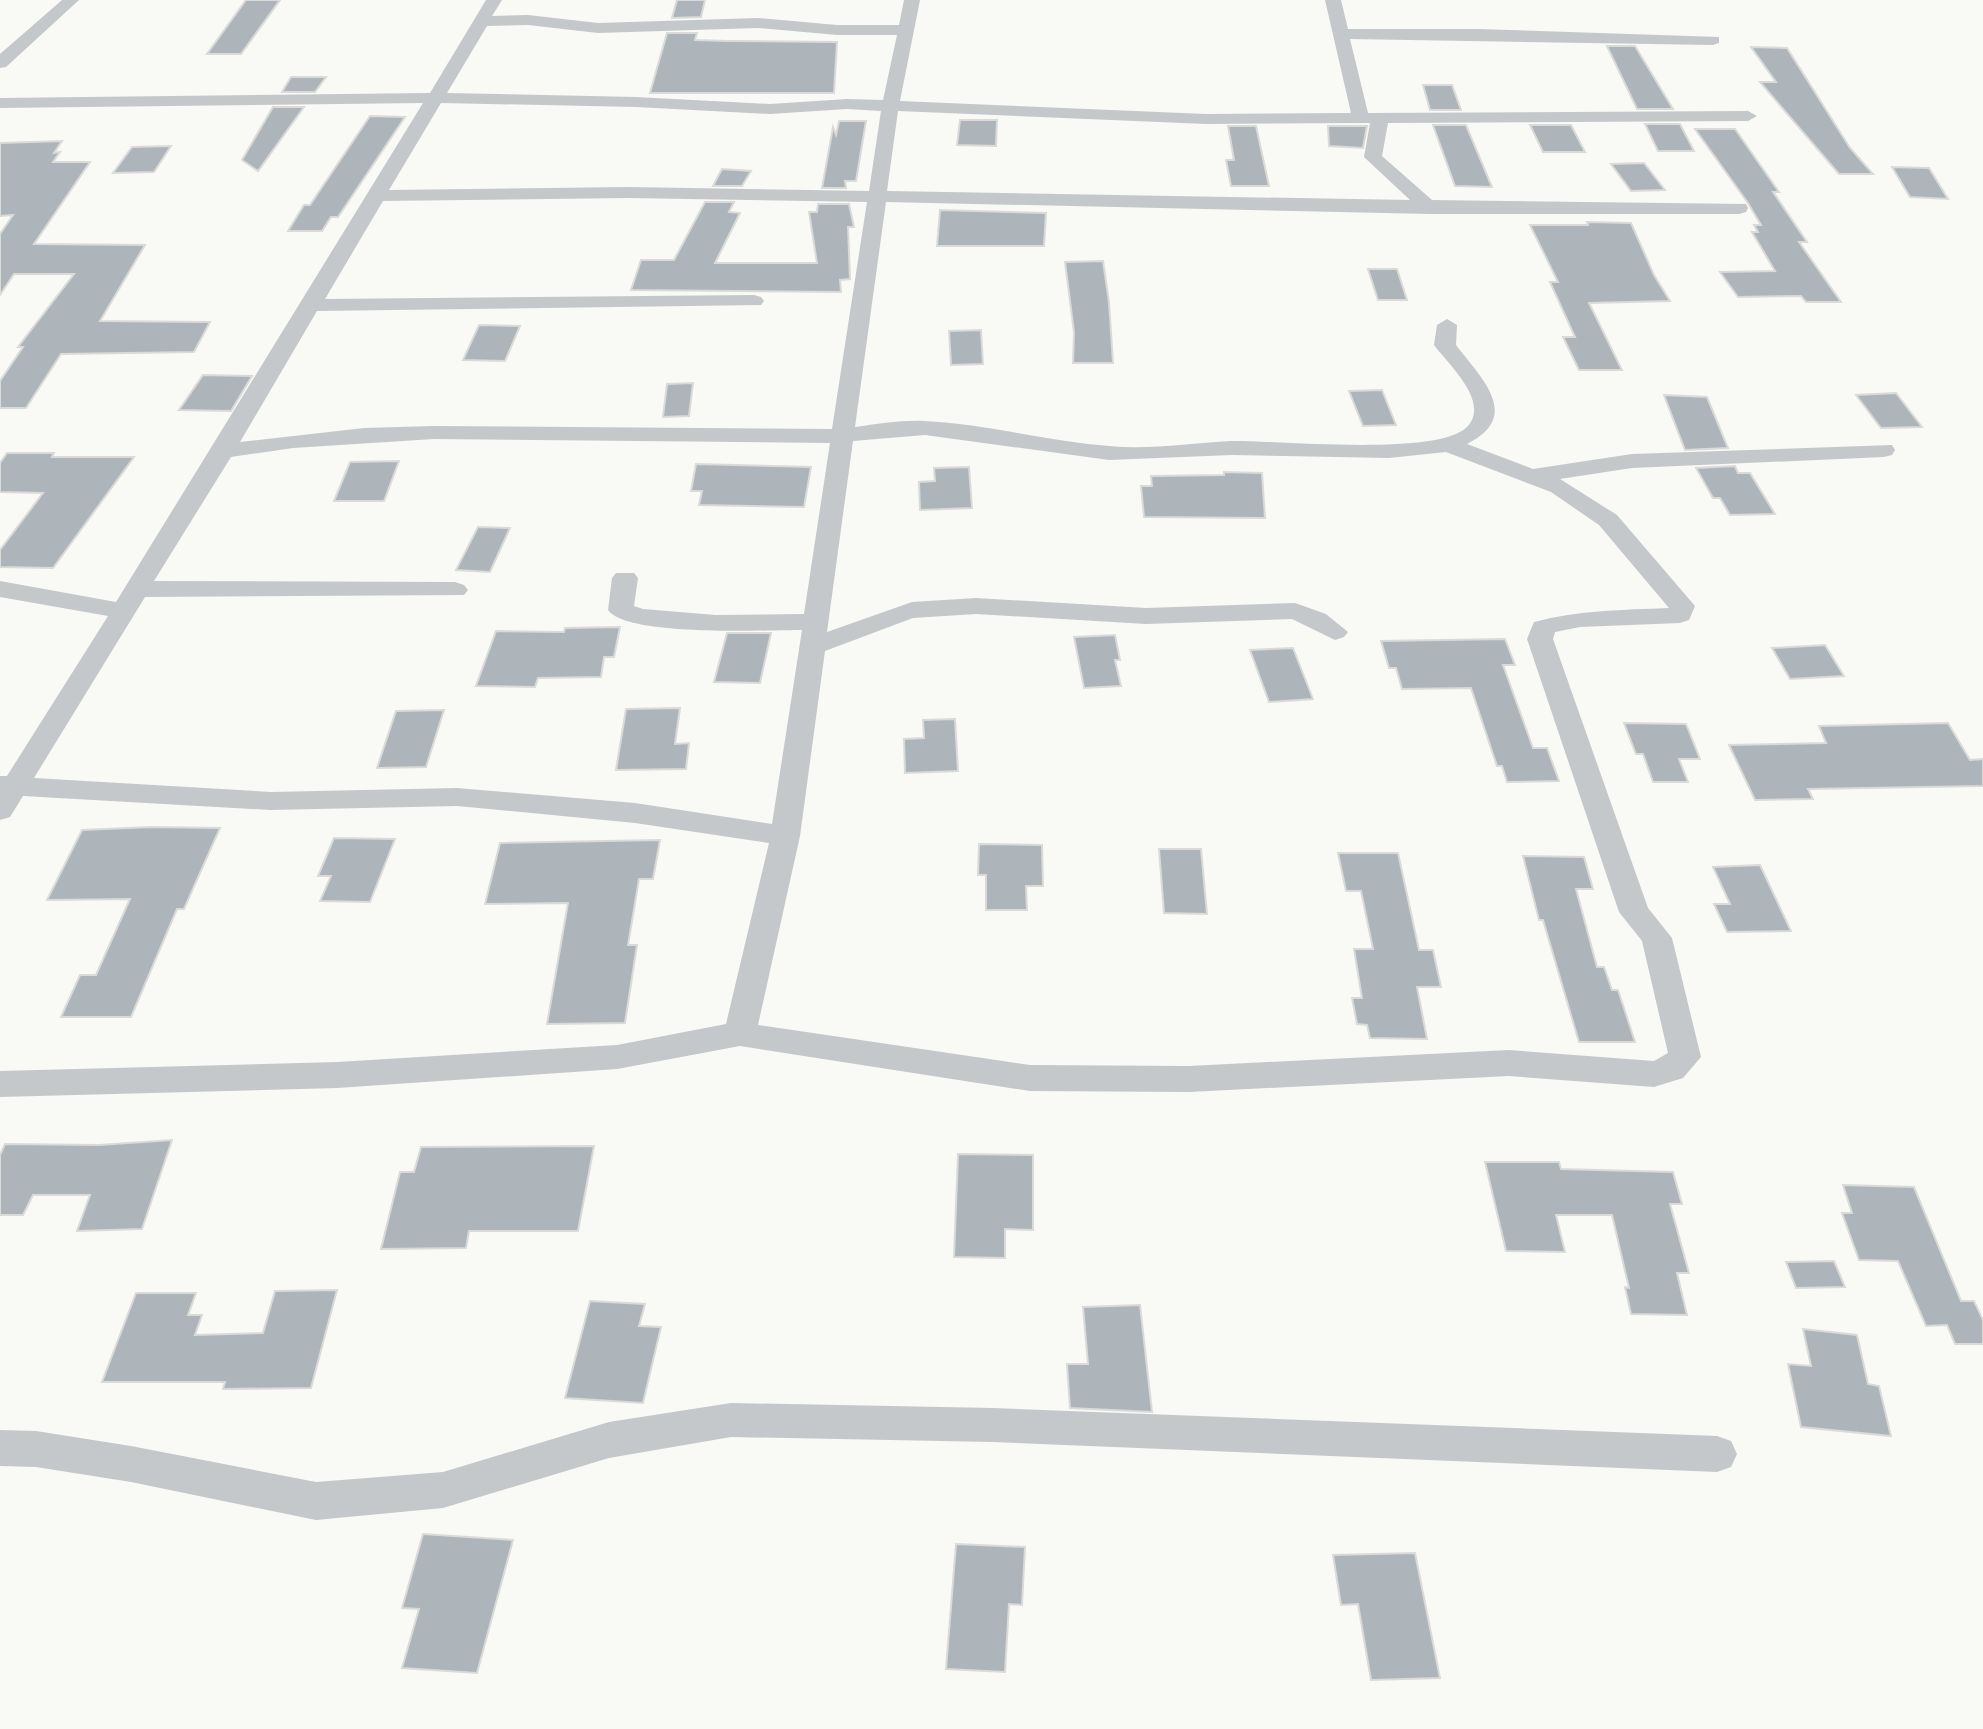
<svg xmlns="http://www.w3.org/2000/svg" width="1983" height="1729" viewBox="0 0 1983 1729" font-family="'IBM Plex Sans',sans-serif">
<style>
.building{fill:#adb5bb;stroke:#dadad8;stroke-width:2}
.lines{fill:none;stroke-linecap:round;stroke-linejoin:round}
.minor{fill:#c4c8cb;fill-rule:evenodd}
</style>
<rect width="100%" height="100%" fill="#f9f9f6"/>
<!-- building -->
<path class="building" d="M 246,0 L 280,0 L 241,54 L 207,54 Z
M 677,0 L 705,0 L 701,17 L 672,18 Z
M 667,33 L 697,33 L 695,40 L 728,41 L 837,42 L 834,93 L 650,93 Z
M 1607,46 L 1635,46 L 1673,109 L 1637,109 Z
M 1751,47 L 1787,48 L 1850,148 L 1873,174 L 1839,174 L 1760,82 L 1776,82 Z
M 291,77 L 326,77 L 315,92 L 282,92 Z
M 1423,85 L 1452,85 L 1461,110 L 1430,110 Z
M 273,107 L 304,107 L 258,171 L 242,160 Z
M 370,116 L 405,117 L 338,217 L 331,217 L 322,231 L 288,231 L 304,205 L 310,205 Z
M 960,120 L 997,120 L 996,146 L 957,145 Z
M 839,121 L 866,121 L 856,181 L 845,181 L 846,188 L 822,188 L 833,127 L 836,135 Z
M 1645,124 L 1680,124 L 1694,151 L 1658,151 Z
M 1433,125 L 1466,125 L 1492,187 L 1455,186 Z
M 1530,125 L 1571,125 L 1585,152 L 1543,152 Z
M 1228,126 L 1256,126 L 1269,186 L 1231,186 L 1226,160 L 1234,160 Z
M 1328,126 L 1367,126 L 1363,148 L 1329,146 Z
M 1695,129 L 1735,129 L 1779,192 L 1773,192 L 1807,242 L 1799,242 L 1841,302 L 1806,302 L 1801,296 L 1738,297 L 1720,272 L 1775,271 L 1752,232 L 1758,232 L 1754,225 L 1761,225 L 1748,203 Z
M 62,141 L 54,153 L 60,152 L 53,162 L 90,162 L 34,244 L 145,245 L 100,321 L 210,322 L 194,352 L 61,354 L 26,408 L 0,408 L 0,381 L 23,347 L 18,347 L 74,274 L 14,274 L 0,295 L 0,234 L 13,215 L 0,216 L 0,143 Z
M 171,146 L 154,172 L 113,173 L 132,147 Z
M 1644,163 L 1665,190 L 1631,191 L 1611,164 Z
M 1892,167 L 1929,168 L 1948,199 L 1910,197 Z
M 722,169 L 751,171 L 742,186 L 713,186 Z
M 705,202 L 734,202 L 729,212 L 740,213 L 715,263 L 817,263 L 809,212 L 817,212 L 818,204 L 849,204 L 854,227 L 848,227 L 850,279 L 840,280 L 841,292 L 631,290 L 641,260 L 674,260 Z
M 940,210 L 1046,213 L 1044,246 L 937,246 Z
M 1587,222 L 1631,223 L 1654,275 L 1670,301 L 1589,303 L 1622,370 L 1579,370 L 1563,337 L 1575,337 L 1550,282 L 1558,282 L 1530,225 L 1588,225 Z
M 1103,261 L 1109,302 L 1113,363 L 1073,363 L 1074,332 L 1065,262 Z
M 1368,269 L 1397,269 L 1407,300 L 1378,300 Z
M 479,325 L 520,326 L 505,361 L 463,360 Z
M 981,330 L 983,364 L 951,365 L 949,331 Z
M 203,375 L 252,376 L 231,411 L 179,410 Z
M 693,383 L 689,416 L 663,417 L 667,384 Z
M 1382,390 L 1396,425 L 1363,426 L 1349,391 Z
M 1896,393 L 1922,427 L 1881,428 L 1856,395 Z
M 1664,395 L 1707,397 L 1728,448 L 1685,450 Z
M 7,453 L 54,453 L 52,457 L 134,457 L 53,568 L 0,567 L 0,550 L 43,493 L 0,492 L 0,463 Z
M 399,461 L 384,501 L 334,501 L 350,462 Z
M 696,464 L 811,467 L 804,507 L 699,505 L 702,491 L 691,491 Z
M 1735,466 L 1738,473 L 1750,473 L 1775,514 L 1730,515 L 1720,498 L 1713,498 L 1696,468 Z
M 969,467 L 972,508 L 920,510 L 919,482 L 935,481 L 934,468 Z
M 1224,472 L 1262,473 L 1265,518 L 1144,517 L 1141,486 L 1152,486 L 1151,476 L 1224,475 Z
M 478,527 L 510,528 L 490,572 L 456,570 Z
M 620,627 L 614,657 L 604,657 L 601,677 L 538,678 L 535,687 L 476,686 L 496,631 L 564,632 L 565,628 Z
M 727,633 L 771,633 L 760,683 L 714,682 Z
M 1115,635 L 1120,660 L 1115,660 L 1121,686 L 1084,688 L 1074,637 Z
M 1505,639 L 1515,665 L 1503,665 L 1533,748 L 1547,748 L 1559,781 L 1507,782 L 1502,766 L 1497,766 L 1471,688 L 1402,689 L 1396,668 L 1389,668 L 1381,641 Z
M 1825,645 L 1844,676 L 1790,679 L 1772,648 Z
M 1293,648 L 1313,699 L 1269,702 L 1250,650 Z
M 680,708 L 675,744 L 689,743 L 686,769 L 616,770 L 626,709 Z
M 444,710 L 426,767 L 377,768 L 396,711 Z
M 955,719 L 958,771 L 905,773 L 904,739 L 924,738 L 923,720 Z
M 1624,723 L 1686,724 L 1700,759 L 1679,759 L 1688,782 L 1653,782 L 1643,754 L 1636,754 Z
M 1948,723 L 1970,760 L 1983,759 L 1983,786 L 1808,789 L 1813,799 L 1755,800 L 1729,745 L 1826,743 L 1819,726 Z
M 151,827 L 220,828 L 184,909 L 177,909 L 131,1017 L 61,1017 L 80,975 L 96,975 L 130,899 L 47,900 L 82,830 Z
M 334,838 L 395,839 L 370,902 L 320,901 L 331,876 L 318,876 Z
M 660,840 L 653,879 L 639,879 L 628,945 L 637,945 L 625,1023 L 547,1024 L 568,903 L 485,904 L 500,843 Z
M 979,844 L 1042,845 L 1043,886 L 1026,886 L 1027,910 L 986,910 L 986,875 L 978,875 Z
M 1159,849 L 1201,849 L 1207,914 L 1164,913 Z
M 1338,853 L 1398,853 L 1419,950 L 1433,950 L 1441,987 L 1417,987 L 1427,1039 L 1370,1038 L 1367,1025 L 1357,1024 L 1352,998 L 1362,998 L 1354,949 L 1373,949 L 1361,891 L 1346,891 Z
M 1523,856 L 1584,857 L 1593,889 L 1576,889 L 1597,967 L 1604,967 L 1612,990 L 1618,990 L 1635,1042 L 1579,1042 L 1543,920 L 1539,920 Z
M 1760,865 L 1791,931 L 1727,932 L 1714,904 L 1730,904 L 1713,867 Z
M 172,1140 L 142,1229 L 77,1231 L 90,1195 L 33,1195 L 23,1215 L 0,1215 L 0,1155 L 5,1144 L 99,1145 Z
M 594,1146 L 578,1231 L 469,1231 L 466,1248 L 381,1249 L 400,1172 L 414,1172 L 421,1147 Z
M 958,1154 L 1033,1155 L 1033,1230 L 1005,1229 L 1005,1258 L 954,1257 Z
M 1485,1162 L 1559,1162 L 1561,1169 L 1673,1172 L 1682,1204 L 1670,1204 L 1689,1273 L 1677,1273 L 1687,1315 L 1631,1314 L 1625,1287 L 1629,1288 L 1612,1215 L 1556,1215 L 1565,1252 L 1506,1251 Z
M 1843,1185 L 1914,1187 L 1961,1301 L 1974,1301 L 1983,1320 L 1983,1344 L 1955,1344 L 1947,1325 L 1926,1326 L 1898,1261 L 1859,1260 L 1842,1213 L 1852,1213 Z
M 1834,1261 L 1845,1287 L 1796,1288 L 1786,1262 Z
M 337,1290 L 311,1388 L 223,1389 L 225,1382 L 102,1382 L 136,1293 L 196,1293 L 188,1315 L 202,1315 L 195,1335 L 263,1333 L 275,1291 Z
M 590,1301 L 645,1304 L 639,1326 L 661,1327 L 643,1403 L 565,1398 Z
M 1140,1305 L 1152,1412 L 1070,1408 L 1067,1364 L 1088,1364 L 1083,1307 Z
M 1803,1329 L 1857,1335 L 1868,1384 L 1879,1386 L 1891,1436 L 1801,1427 L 1788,1364 L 1811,1366 Z
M 423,1534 L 513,1540 L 477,1673 L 402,1668 L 419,1609 L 402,1608 Z
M 956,1544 L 1025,1547 L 1022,1605 L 1009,1604 L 1005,1672 L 946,1669 Z
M 1415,1553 L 1440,1678 L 1371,1680 L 1358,1604 L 1341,1605 L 1333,1555 Z"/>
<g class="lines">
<!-- minor -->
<path class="minor" d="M 62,0 L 79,0 L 6,67 L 0,68 L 0,54 Z
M 486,0 L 502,0 L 492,16 L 528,15 L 598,23 L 758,18 L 837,25 L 899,25 L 904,0 L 920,0 L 900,101 L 1206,114 L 1351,113 L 1325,0 L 1341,0 L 1348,29 L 1479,29 L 1719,37 L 1719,43 L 1713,45 L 1350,39 L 1368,113 L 1748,111 L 1757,116 L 1748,121 L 1388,123 L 1382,156 L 1432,200 L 1746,204 L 1748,208 L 1746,212 L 1739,214 L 1430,214 L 886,202 L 855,427 C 878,424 901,420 924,421 C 986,424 1047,441 1109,446 C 1149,450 1190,443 1231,441 C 1277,440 1437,457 1467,427 C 1491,402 1448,364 1434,345 L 1437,325 L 1447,319 L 1457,325 L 1456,345 C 1481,378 1523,416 1467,444 L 1533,469 L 1632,454 L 1892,445 L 1895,450 L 1892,455 L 1884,457 L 1632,468 L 1560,479 L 1617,515 L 1695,606 L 1689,620 L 1680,623 L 1580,627 L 1555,632 L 1553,639 L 1648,908 L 1672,938 L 1701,1057 L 1683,1078 L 1654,1087 L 1509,1076 L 1189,1092 L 1030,1091 L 740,1046 L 617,1069 L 337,1088 L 0,1097 L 0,1071 L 337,1062 L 617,1045 L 726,1024 L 769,843 L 635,823 L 457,806 L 271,810 L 23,796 L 10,817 L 0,820 L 0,776 L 7,776 L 108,616 L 0,597 L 0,581 L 116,602 L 423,103 L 0,108 L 0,98 L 430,93 ZM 528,25 L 598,33 L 758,28 L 837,35 L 897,35 L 883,100 L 847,99 L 770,104 L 636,97 L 447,93 L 487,26 ZM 441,103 L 636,107 L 770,114 L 847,109 L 881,111 L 869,191 L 628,187 L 389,190 ZM 898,111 L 1206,124 L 1370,123 L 1364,157 L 1410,200 L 887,191 ZM 628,198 L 867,202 L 832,429 L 434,426 L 364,428 L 240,442 L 317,311 L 761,305 L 764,301 L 761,297 L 754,295 L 325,299 L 383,201 ZM 925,435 L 1109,460 L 1232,455 L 1389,458 L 1446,452 L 1551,492 L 1599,525 L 1669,608 C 1623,610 1579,610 1534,622 L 1527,639 L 1619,912 L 1642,941 L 1668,1053 L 1654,1061 L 1509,1050 L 1189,1066 L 1030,1065 L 758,1025 L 800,836 L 825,651 L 913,618 L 976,614 L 1146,624 L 1292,619 L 1335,640 L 1344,637 L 1348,632 L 1326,614 L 1295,603 L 1146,608 L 976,598 L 912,602 L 827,632 L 853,441 ZM 434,439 L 830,443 L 804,614 L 716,615 L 643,609 L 634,606 L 638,578 L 634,573 L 616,573 L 612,578 L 608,610 C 627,637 768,630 802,630 L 772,824 L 635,803 L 457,788 L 271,792 L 34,778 L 145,597 L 464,595 L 468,590 L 464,585 L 455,582 L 154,581 L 231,457 L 293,448 Z
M 731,1403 L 993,1408 L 1717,1436 L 1731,1441 L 1737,1454 L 1731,1467 L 1717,1472 L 993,1442 L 731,1437 L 609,1458 L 443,1508 L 316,1520 L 131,1482 L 36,1467 L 0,1466 L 0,1430 L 36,1431 L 131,1446 L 316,1482 L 443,1472 L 609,1422 Z"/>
</g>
</svg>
